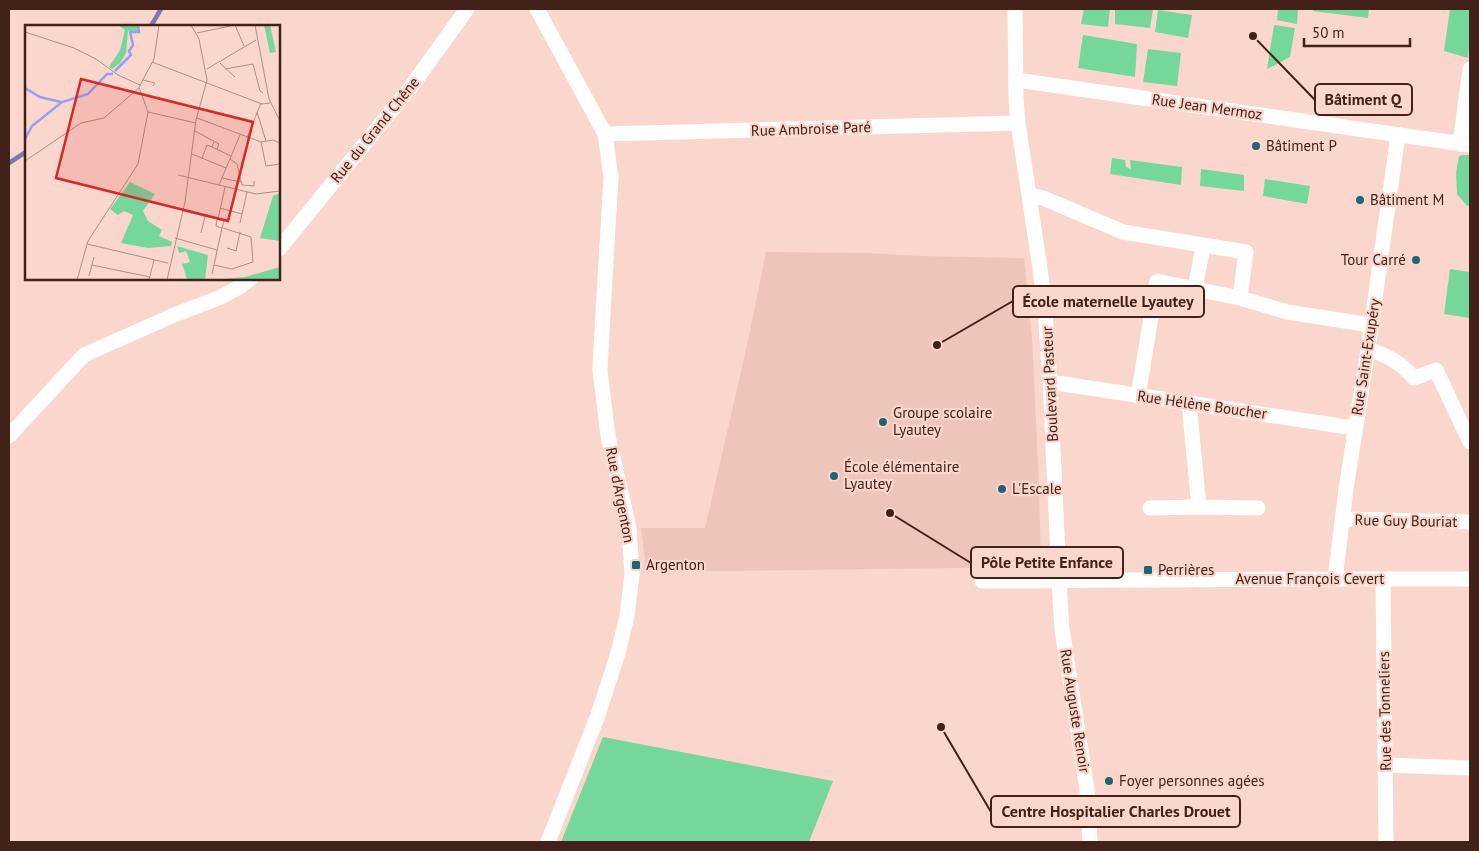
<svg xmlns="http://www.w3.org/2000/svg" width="1479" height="851" viewBox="0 0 1479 851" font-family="'PT Sans',sans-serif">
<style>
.built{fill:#edc5ba}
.green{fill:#76d79d}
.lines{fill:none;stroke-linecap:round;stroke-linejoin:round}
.stream{stroke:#7b7bb2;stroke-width:4.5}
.minor{stroke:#fff;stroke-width:15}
.poi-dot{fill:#1e6474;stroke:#fbd6cc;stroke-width:2}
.labels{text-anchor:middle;stroke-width:4.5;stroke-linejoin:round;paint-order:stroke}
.street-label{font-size:15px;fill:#422118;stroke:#fbd6cc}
.poi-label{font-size:15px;fill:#422118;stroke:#fbd6cc;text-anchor:start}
.inset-river{fill:none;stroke:#94a1f4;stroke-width:2.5}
.inset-road{fill:none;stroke:#b18e84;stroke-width:1}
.view{fill:#d62828;fill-opacity:0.15;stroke:#d62828;stroke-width:2.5}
.inset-edge{fill:none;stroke:#422118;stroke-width:2.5}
.leader{fill:none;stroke:#422118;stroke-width:2}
.callout-dot{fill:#422118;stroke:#fbd6cc;stroke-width:2}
.callout{fill:#fbd6cc;stroke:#422118;stroke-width:2}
.callout-label{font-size:16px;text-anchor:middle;font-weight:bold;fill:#422118}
</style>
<rect width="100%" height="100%" fill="#fbd6cc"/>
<!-- built -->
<path class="built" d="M 766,252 L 865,253 L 920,256 L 1024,258 L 1032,338 L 1039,485 L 1041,567 L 644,572 L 645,560 L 641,528 L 705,528 L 746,350 Z"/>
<!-- green -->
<path class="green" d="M 1084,9 L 1110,9 L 1108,27 L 1081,24 Z
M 1115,9 L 1153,9 L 1150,28 L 1115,24 Z
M 1278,9 L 1298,9 L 1297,24 L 1277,20 Z
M 1313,9 L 1369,9 L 1368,18 L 1313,11 Z
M 1450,9 L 1470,9 L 1470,32 L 1468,58 L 1444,51 Z
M 1158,10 L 1192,15 L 1188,38 L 1155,32 Z
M 1274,25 L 1295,28 L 1290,57 L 1267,69 Z
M 1083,35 L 1137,44 L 1135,77 L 1078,68 Z
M 1148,49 L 1181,53 L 1177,86 L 1143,82 Z
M 1463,155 L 1470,155 L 1470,205 L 1467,206 L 1457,194 L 1456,173 L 1459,156 Z
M 1112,158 L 1125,160 L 1126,167 L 1131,169 L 1130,160 L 1182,167 L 1181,185 L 1110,174 Z
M 1201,169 L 1244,175 L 1244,191 L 1200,186 Z
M 1265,179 L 1310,186 L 1307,204 L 1263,196 Z
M 1450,269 L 1470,272 L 1470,318 L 1444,314 Z
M 603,737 L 833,781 L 809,842 L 561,842 Z"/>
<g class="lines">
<!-- stream -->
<path class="stream" d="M 151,26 L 161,9
M 9,163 L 26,152"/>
<!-- minor -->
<path class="minor" d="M 537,9 L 605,134 L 611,177 L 603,313 L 600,370 L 608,436 L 629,528 L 632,575 L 627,616 L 618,653 L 598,715 L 548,842
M 1015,9 L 1016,99 L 1018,123 L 1040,268 L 1045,309 L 1050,382 L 1060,599 L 1062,629 L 1087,789 L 1090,842
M 1016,80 L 1470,145
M 605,134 L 1018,123
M 1460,144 L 1470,69
M 1029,195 L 1043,198 L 1123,232 L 1246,252 L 1240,298
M 1203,246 L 1195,289 L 1240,298 L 1287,312 L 1371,325
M 279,249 L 410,88 L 467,9
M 1368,349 C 1388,356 1400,362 1414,378 L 1436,370 L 1470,442
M 1050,382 L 1354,428
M 1138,396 L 1157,281 L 1195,289
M 1189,403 L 1199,507
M 9,436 L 84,355 L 174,315 L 221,297 L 241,286 L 250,279
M 1150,508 L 1199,507 L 1258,508
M 1342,519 L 1470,522
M 1335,579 L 1346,489 L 1368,349 L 1398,135
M 1383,579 L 1386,842
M 982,581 L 1335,579 L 1470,579
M 1386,765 L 1470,768"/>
</g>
<!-- markers -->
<g class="poi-dot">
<circle cx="1256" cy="146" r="5"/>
<circle cx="1360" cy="200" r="5"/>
<circle cx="1416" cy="260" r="5"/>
<circle cx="883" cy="422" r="5"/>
<circle cx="834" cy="476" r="5"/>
<circle cx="1002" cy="489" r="5"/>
<rect x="631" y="560" width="10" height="10" rx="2.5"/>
<rect x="1143" y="565" width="10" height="10" rx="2.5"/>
<circle cx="1109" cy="781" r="5"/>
</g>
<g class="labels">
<!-- street labels -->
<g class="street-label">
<text transform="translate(1207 107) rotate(8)" y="5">Rue Jean Mermoz</text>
<text transform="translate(811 129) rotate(-2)" y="5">Rue Ambroise Paré</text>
<text transform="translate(375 130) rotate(-51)" y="5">Rue du Grand Chêne</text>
<text transform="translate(1366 357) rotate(-81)" y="5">Rue Saint-Exupéry</text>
<text transform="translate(1050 384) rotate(-93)" y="5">Boulevard Pasteur</text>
<text transform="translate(1202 405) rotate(8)" y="5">Rue Hélène Boucher</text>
<text transform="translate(620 495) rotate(79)" y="5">Rue d'Argenton</text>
<text transform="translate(1406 521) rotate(1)" y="5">Rue Guy Bouriat</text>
<text x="1310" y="584">Avenue François Cevert</text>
<text transform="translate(1075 711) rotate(81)" y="5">Rue Auguste Renoir</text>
<text transform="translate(1385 711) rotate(-91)" y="5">Rue des Tonneliers</text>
</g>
<!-- poi labels -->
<g class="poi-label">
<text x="1266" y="151">Bâtiment P</text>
<text x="1370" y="205">Bâtiment M</text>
<text x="1406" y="265" text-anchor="end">Tour Carré</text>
<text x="893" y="418">Groupe scolaire<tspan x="893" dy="17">Lyautey</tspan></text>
<text x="844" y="472">École élémentaire<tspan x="844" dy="17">Lyautey</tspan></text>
<text x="1012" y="494">L'Escale</text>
<text x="646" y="570">Argenton</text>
<text x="1158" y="575">Perrières</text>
<text x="1119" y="786">Foyer personnes agées</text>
</g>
</g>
<!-- overview -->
<g transform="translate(25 25)">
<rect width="255" height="255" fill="#fbd6cc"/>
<path d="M 93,0 L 113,0 L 113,6 L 103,6 L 101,28 L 95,38 L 87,44 L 84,42 L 95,25 L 100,5 ZM 239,0 L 245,0 L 251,27 L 245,28 ZM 105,157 L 130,169 L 118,186 L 123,196 L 137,205 L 134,211 L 147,217 L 146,221 L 123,223 L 96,218 L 108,190 L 99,186 L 93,190 L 85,184 ZM 255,168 L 255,216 L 235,213 L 248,171 ZM 152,221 L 183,230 L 180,255 L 162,254 L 157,239 L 165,237 L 161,226 L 154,228 ZM 255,242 L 255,255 L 186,255 L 220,252 Z" fill="#76d79d"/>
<path class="inset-river" d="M 90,46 L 106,30 L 104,26 L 108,20 L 105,7 L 114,7 L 113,0M 0,63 L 15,72 L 36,77M 0,114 L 7,101 L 37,77 L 63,69 L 82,49 L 88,49"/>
<path class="inset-road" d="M 210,0 L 219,21M 230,0 L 244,74 L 255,96M 0,7 L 49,23 L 71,34 L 93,50 L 115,60M 172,8 L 210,0M 127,37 L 237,79 L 245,78M 195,38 L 210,52M 182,44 L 231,15M 200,44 L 228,39 L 235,66 L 238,68M 118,55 L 130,58 L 128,61M 123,87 L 171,98M 232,87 L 241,116M 172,93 L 236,117 L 241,141 L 255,139M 170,106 L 194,119 L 192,124M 222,113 L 236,78M 189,117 L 187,122 L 206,131M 236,117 L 248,115 L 255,118M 167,129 L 201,143M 177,133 L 182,120 L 187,122M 205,134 L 212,139 L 217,160 L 229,161 L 229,156M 0,136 L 56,98 L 79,93 L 114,63M 153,150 L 231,169 L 255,166M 197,153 L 216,157M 194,160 L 215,110M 195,183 L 217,189M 158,186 L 192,194M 192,194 L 199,196 L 197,203 L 191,201 ZM 193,194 L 200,162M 215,198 L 222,167M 176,208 L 180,191M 150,213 L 192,225M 62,219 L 143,238M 202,223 L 211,226 L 215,207M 67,240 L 125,252M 189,240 L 207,244 L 228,237 L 226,212 L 198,203M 187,249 L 197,203M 64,251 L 69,232M 52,255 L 63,216 L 113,139 L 123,87 L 114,62 L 129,34 L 134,0M 124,255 L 129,235M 142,255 L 160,177 L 171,95 L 182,55 L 174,14 L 166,0"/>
<path class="view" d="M 56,54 L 228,97 L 203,196 L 31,153 Z"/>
<rect width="255" height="255" class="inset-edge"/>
</g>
<!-- callouts -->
<path class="leader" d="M1253 36L1315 100M937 345L1013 301M890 513L971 563M941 727L991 812"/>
<g class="callout-dot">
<circle cx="1253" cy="36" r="5"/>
<circle cx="937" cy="345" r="5"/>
<circle cx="890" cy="513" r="5"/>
<circle cx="941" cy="727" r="5"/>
</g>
<g class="callout">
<rect x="1315" y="84" width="97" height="31" rx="5"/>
<rect x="1013" y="286" width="191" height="31" rx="5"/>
<rect x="971" y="547" width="152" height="31" rx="5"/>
<rect x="991" y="796" width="249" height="31" rx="5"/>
</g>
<g class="callout-label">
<text x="1363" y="105">Bâtiment Q</text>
<text x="1108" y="307">École maternelle Lyautey</text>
<text x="1047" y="568">Pôle Petite Enfance</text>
<text x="1116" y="817">Centre Hospitalier Charles Drouet</text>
</g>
<!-- border -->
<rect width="1479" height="851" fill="none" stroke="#422118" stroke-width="20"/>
<!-- scale -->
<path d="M1304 38v8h106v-8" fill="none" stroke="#422118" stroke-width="2.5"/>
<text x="1312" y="38" font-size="15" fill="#422118" stroke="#fbd6cc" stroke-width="4" paint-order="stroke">50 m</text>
</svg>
